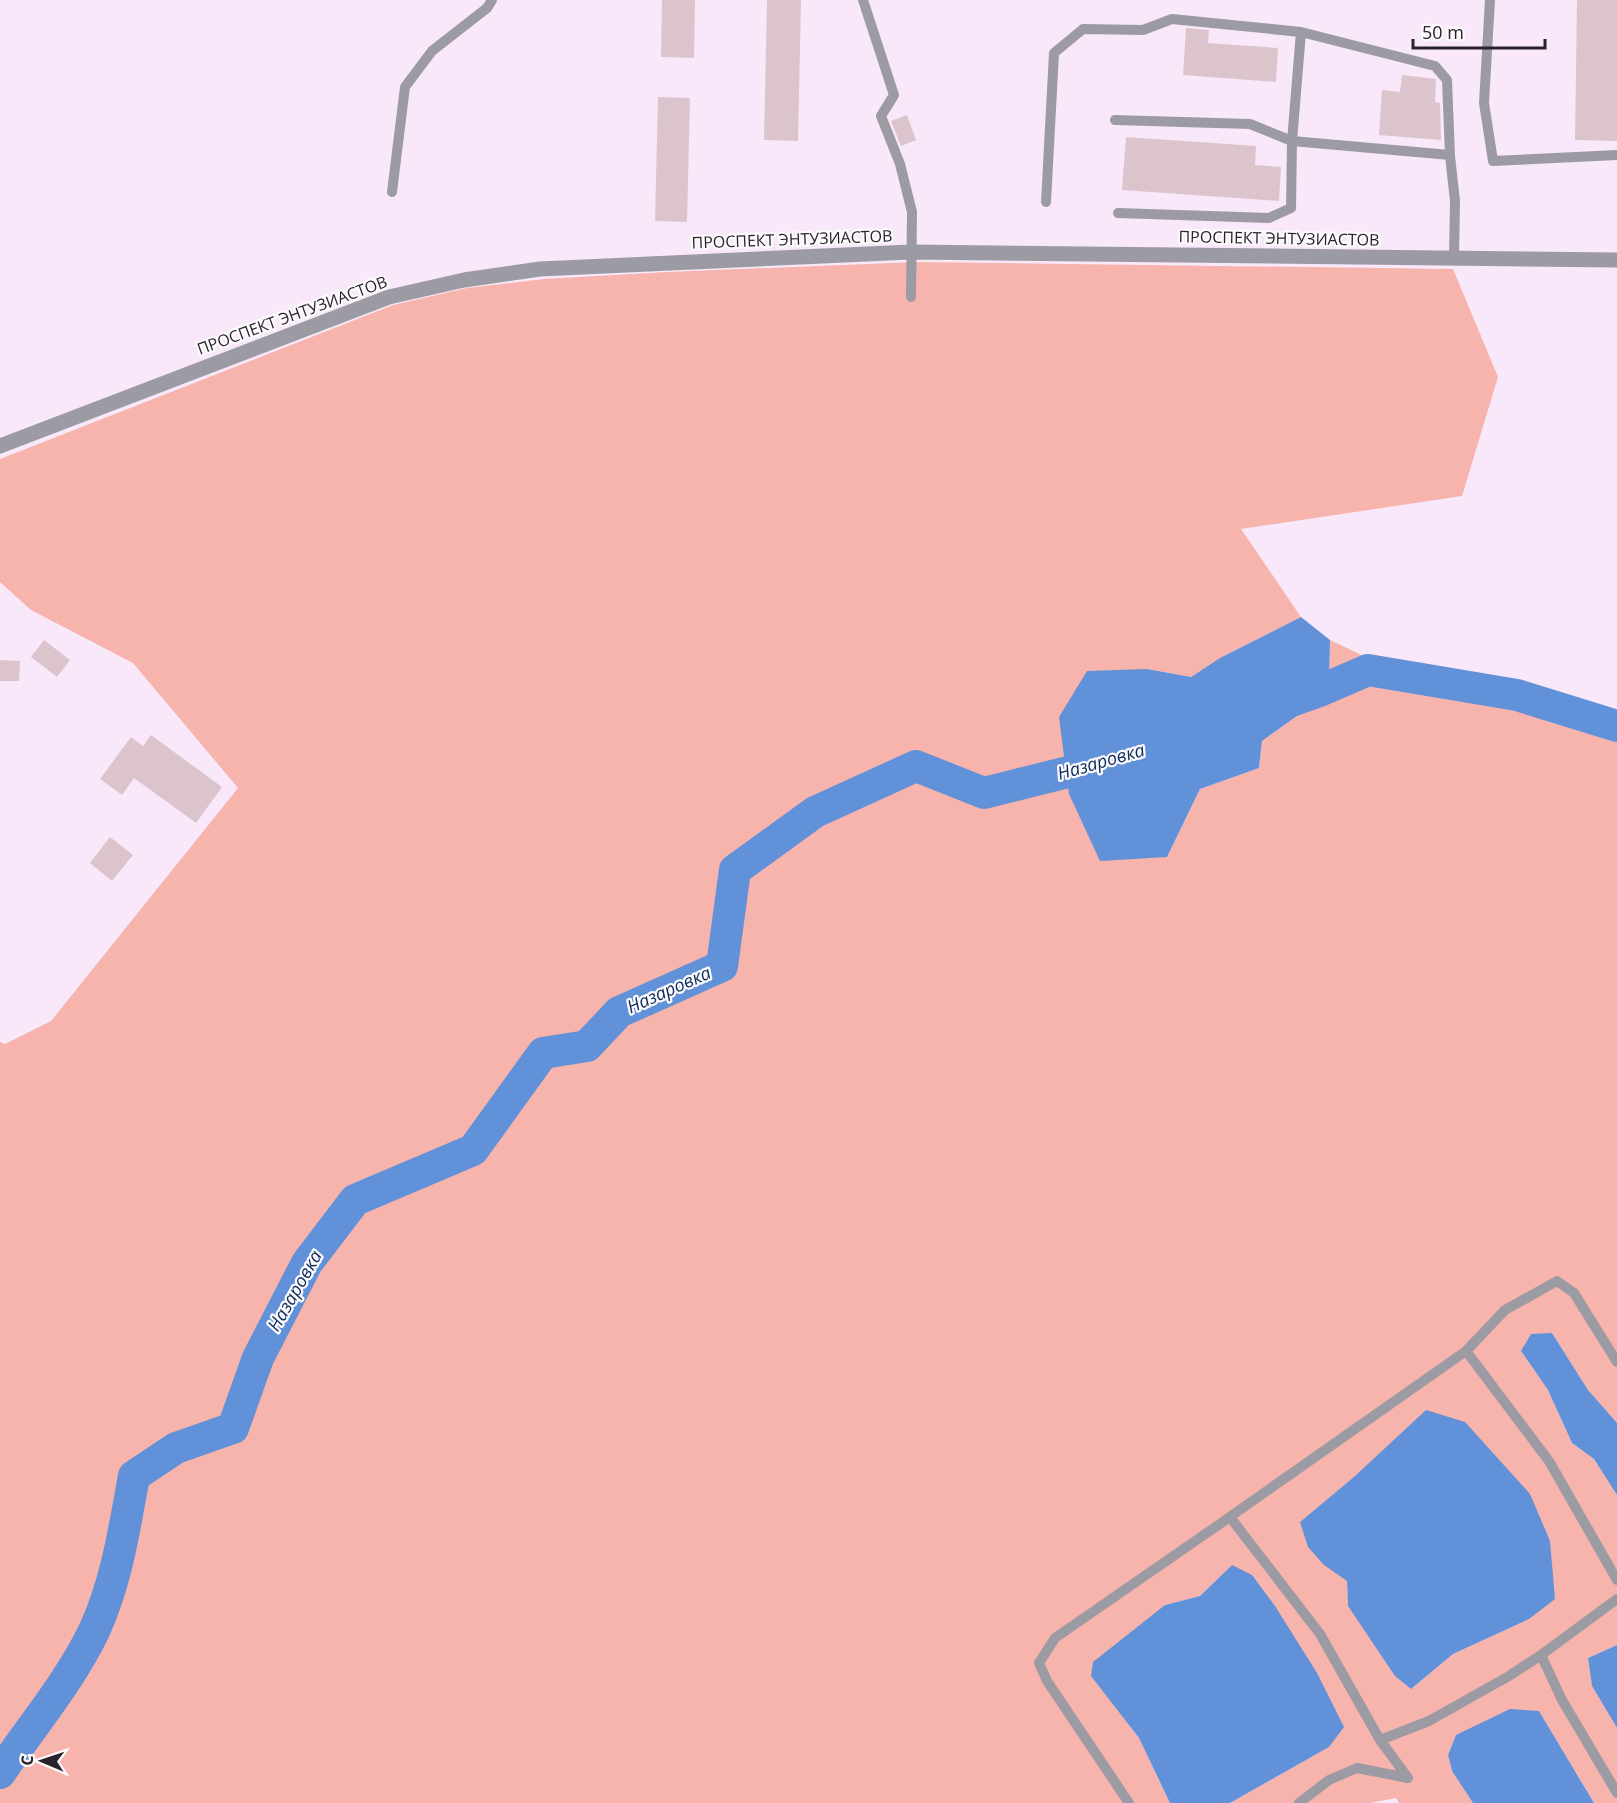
<svg xmlns="http://www.w3.org/2000/svg" width="1617" height="1803" viewBox="0 0 1617 1803" font-family="'Open Sans',sans-serif">
<style>
.green{fill:#f7b4ac;fill-rule:evenodd}
.water{fill:#6091d9}
.lines{fill:none;stroke-linecap:round;stroke-linejoin:round}
.river{stroke:#6091d9;stroke-width:32}
.building{fill:#dcc4cc}
.service{stroke:#9c9ba4;stroke-width:10}
.tertiary{stroke:#9c9ba4;stroke-width:15}
.labels{text-anchor:middle;stroke-width:4.5;stroke-linejoin:round;paint-order:stroke}
.street-label{font-size:16px;fill:#29232a;stroke:#fdfafd}
.water-label{font-size:18px;font-style:italic;fill:#0c2d5b;stroke:#fdfafd}
</style>
<rect width="100%" height="100%" fill="#f8e8fa"/>
<!-- green -->
<path class="green" d="M 917,262 L 1453,269 L 1498,377 L 1462,496 L 1241,529 L 1301,617 L 1220,658 L 1191,677 L 1147,669 L 1167,857 L 1200,789 L 1259,768 L 1262,741 L 1308,708 L 1329,684 L 1330,640 L 1368,658 L 1448,668 L 1522,682 L 1617,714 L 1617,1423 L 1588,1390 L 1552,1333 L 1521,1351 L 1548,1390 L 1572,1443 L 1594,1459 L 1617,1495 L 1617,1645 L 1588,1658 L 1592,1686 L 1617,1728 L 1617,1803 L 1594,1803 L 1539,1711 L 1456,1735 L 1448,1755 L 1452,1771 L 1473,1803 L 1399,1803 L 1396,1798 L 1370,1803 L 1230,1803 L 1329,1747 L 1232,1565 L 1200,1596 L 1165,1605 L 1092,1676 L 1139,1738 L 1170,1803 L 0,1803 L 0,1042 L 5,1044 L 51,1021 L 238,788 L 133,663 L 31,610 L 0,582 L 0,459 L 393,305 L 467,288 L 544,279 L 667,272 ZM 1355,1476 L 1529,1619 L 1453,1654 L 1411,1689 L 1348,1606 L 1347,1581 L 1300,1522 Z"/>
<!-- water -->
<path class="water" d="M 1301,617 L 1330,640 L 1329,684 L 1308,708 L 1262,741 L 1259,768 L 1200,789 L 1167,857 L 1100,861 L 1069,794 L 1059,717 L 1087,671 L 1147,669 L 1191,677 L 1220,658 Z
M 1552,1333 L 1588,1390 L 1617,1423 L 1617,1495 L 1594,1459 L 1572,1443 L 1548,1390 L 1521,1351 L 1531,1334 Z
M 1426,1410 L 1465,1422 L 1530,1494 L 1550,1541 L 1555,1599 L 1529,1619 L 1453,1654 L 1411,1689 L 1395,1676 L 1348,1606 L 1347,1581 L 1324,1565 L 1308,1547 L 1300,1522 L 1355,1476 Z
M 1232,1565 L 1252,1575 L 1275,1606 L 1317,1673 L 1344,1727 L 1329,1747 L 1230,1803 L 1170,1803 L 1139,1738 L 1091,1676 L 1093,1662 L 1165,1605 L 1200,1596 Z
M 1617,1645 L 1617,1728 L 1592,1686 L 1588,1658 Z
M 1510,1709 L 1539,1711 L 1594,1803 L 1473,1803 L 1452,1771 L 1448,1755 L 1456,1735 Z"/>
<g class="lines">
<!-- river -->
<path class="river" d="M 1283,704 L 1317,692 L 1368,670 L 1517,695 L 1617,726
M 0,1773 C 31,1727 70,1681 94,1631 C 117,1581 124,1530 134,1476 L 176,1448 L 233,1428 L 258,1358 L 307,1263 L 355,1200 L 473,1150 L 543,1053 L 587,1046 L 619,1012 L 722,966 L 735,870 L 815,812 L 916,766 L 984,793 L 1108,762"/>
</g>
<!-- building -->
<path class="building" d="M 662,0 L 695,0 L 694,58 L 661,57 Z
M 767,0 L 801,0 L 798,141 L 764,140 Z
M 1577,0 L 1617,0 L 1617,141 L 1575,140 Z
M 1186,28 L 1209,30 L 1208,43 L 1278,48 L 1276,82 L 1183,75 Z
M 1402,75 L 1436,79 L 1435,102 L 1440,103 L 1441,140 L 1379,135 L 1382,90 L 1400,92 Z
M 658,97 L 690,98 L 687,222 L 655,221 Z
M 907,115 L 916,140 L 901,146 L 891,121 Z
M 1126,137 L 1256,146 L 1255,165 L 1281,167 L 1279,201 L 1122,190 Z
M 44,640 L 70,660 L 57,677 L 31,657 Z
M 0,660 L 20,661 L 19,681 L 0,681 Z
M 151,735 L 222,787 L 196,823 L 134,778 L 122,795 L 100,779 L 131,737 L 143,746 Z
M 110,837 L 133,855 L 112,881 L 90,863 Z"/>
<g class="lines">
<!-- service -->
<path class="service" d="M 863,0 L 894,95 L 881,116 L 900,164 L 912,212 L 911,297
M 1490,0 L 1484,103 L 1493,161 L 1617,155
M 1115,120 L 1250,124 L 1292,141 L 1450,155
M 392,192 L 405,87 L 432,51 L 487,8 L 492,0
M 1046,202 L 1054,53 L 1083,29 L 1143,30 L 1172,19 L 1301,32 L 1435,66 L 1447,80 L 1450,156 L 1455,201 L 1454,257
M 1118,213 L 1269,218 L 1291,208 L 1292,141 L 1301,32
M 1466,1351 L 1549,1461 L 1617,1580
M 1230,1517 L 1320,1634 L 1380,1740 L 1408,1778
M 1541,1655 L 1562,1700 L 1617,1793
M 1380,1740 L 1429,1721 L 1509,1676 L 1541,1655 L 1617,1599
M 1129,1803 L 1047,1681 L 1039,1663 L 1055,1638 L 1214,1528 L 1466,1351 L 1505,1310 L 1557,1281 L 1574,1293 L 1617,1362
M 1299,1803 L 1329,1780 L 1357,1768 L 1408,1778"/>
<!-- tertiary -->
<path class="tertiary" d="M 0,446 L 389,297 L 464,280 L 540,269 L 911,252 L 1617,260"/>
</g>
<g class="labels">
<!-- street labels -->
<g class="street-label">
<text transform="translate(1279 238) rotate(1)" y="6">ПРОСПЕКТ ЭНТУЗИАСТОВ</text>
<text transform="translate(792 239) rotate(-2)" y="6">ПРОСПЕКТ ЭНТУЗИАСТОВ</text>
<text transform="translate(292 315) rotate(-20)" y="6">ПРОСПЕКТ ЭНТУЗИАСТОВ</text>
</g>
<!-- water labels -->
<g class="water-label">
<text transform="translate(1101 762) rotate(-16)" y="6">Назаровка</text>
<text transform="translate(669 990) rotate(-24)" y="6">Назаровка</text>
<text transform="translate(295 1291) rotate(-60)" y="6">Назаровка</text>
</g>
</g>
<!-- north arrow -->
<g transform="translate(42 1761) rotate(272)" stroke="#fdfafd" stroke-width="4.5" paint-order="stroke">
<path d="M0-4.5L10 22L0 15L-10 22Z" fill="#29232a"/>
<text y="-9" font-size="16" font-weight="bold" text-anchor="middle" fill="#29232a">С</text>
</g>
<!-- scale -->
<path d="M1413 39v9h132v-9" fill="none" stroke="#29232a" stroke-width="3"/>
<text x="1422" y="39" font-size="18" fill="#29232a" stroke="#fdfafd" stroke-width="4.5" paint-order="stroke">50 m</text>
</svg>
